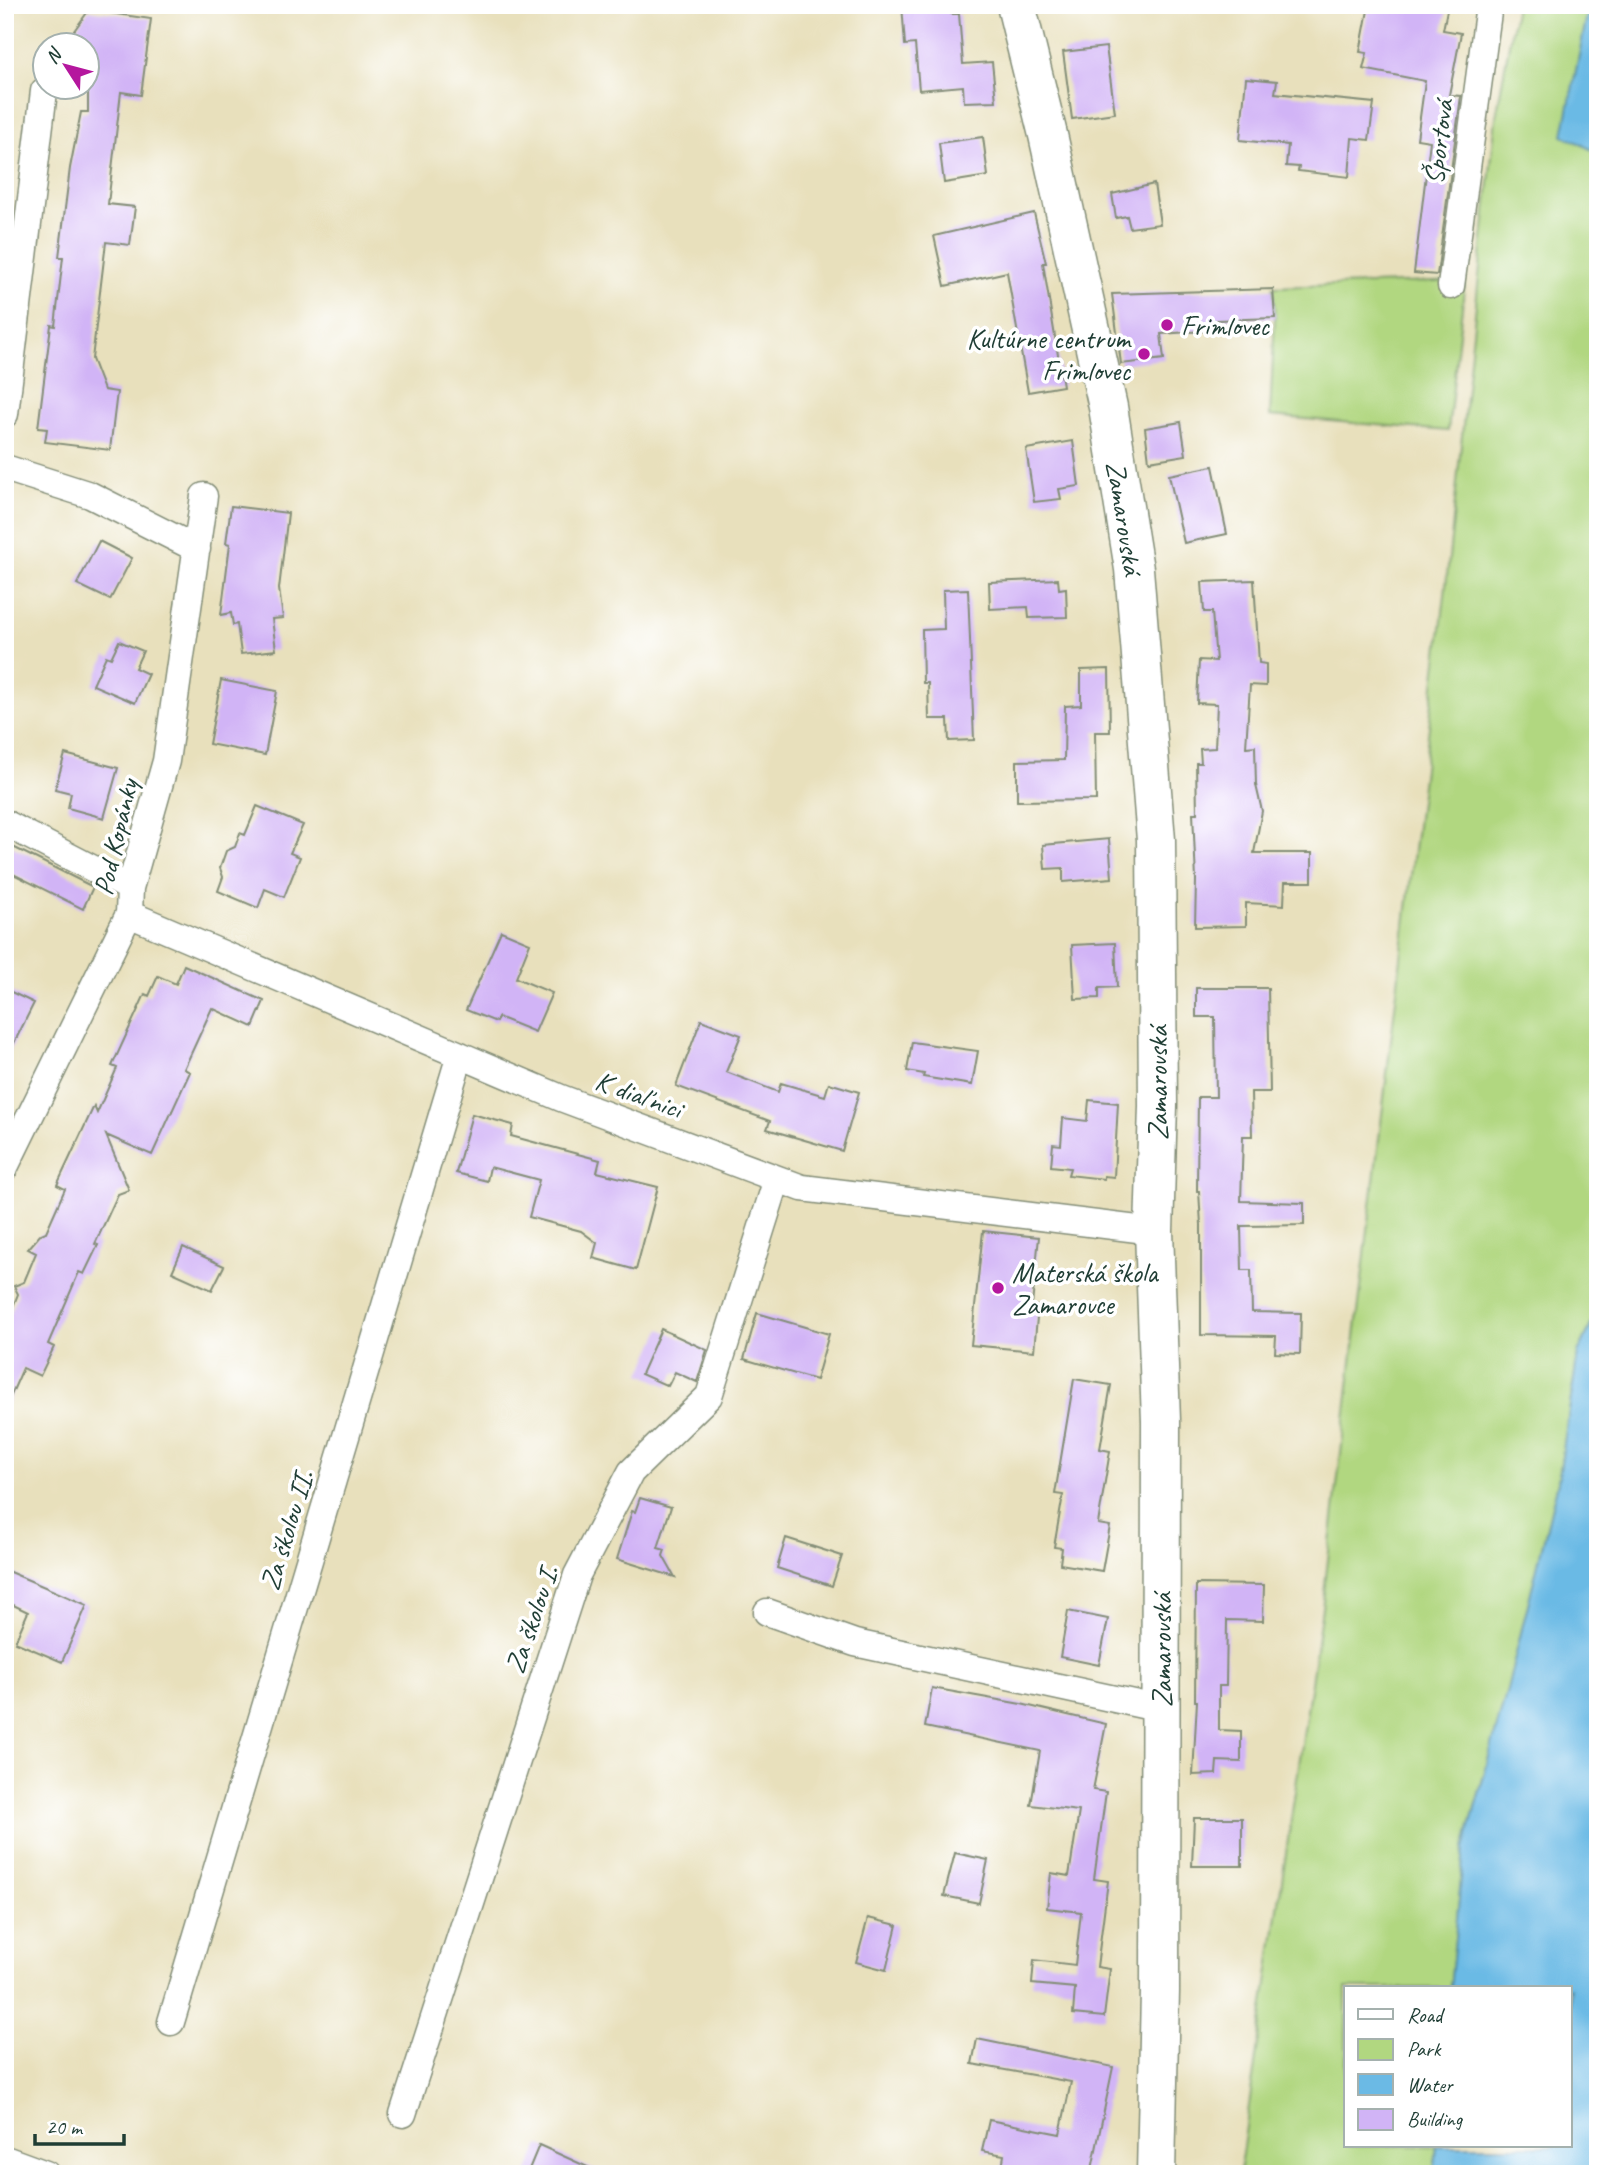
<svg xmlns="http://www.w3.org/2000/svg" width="1603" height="2179" viewBox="0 0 1603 2179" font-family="Caveat,sans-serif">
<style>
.green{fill:#b1d780;stroke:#688a5a;stroke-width:2}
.water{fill:#6bbae5;stroke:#457c8c;stroke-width:2}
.building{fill:#d1b4f6}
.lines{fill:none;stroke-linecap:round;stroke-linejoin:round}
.minor-casing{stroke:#848e78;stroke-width:29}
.secondary-casing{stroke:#848e78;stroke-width:41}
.minor{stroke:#fff;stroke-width:26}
.secondary{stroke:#fff;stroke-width:38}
.poi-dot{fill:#b5179e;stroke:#fff;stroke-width:2.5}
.labels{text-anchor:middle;stroke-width:7;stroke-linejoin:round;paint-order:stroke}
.street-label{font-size:28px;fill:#1f3d34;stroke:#fff}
.poi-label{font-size:28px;fill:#1f3d34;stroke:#fff;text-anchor:start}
</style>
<rect width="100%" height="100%" fill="#fff"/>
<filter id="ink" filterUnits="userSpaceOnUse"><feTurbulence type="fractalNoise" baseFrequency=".0143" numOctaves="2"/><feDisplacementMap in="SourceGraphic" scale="14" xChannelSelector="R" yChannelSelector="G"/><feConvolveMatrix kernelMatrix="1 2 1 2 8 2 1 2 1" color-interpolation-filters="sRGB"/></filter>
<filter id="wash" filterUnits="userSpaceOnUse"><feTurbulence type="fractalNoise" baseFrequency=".00686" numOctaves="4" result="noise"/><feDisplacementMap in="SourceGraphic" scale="28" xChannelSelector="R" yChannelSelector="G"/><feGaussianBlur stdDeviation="1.57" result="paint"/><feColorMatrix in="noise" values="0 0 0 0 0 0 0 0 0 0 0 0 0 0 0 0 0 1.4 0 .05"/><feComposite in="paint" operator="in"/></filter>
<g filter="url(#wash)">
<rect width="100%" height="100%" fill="#e8e0bc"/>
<!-- green -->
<path class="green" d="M 1516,5 L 1598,5 L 1598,1310 L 1578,1353 L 1558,1482 L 1507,1690 L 1464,1849 L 1450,1988 L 1346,1988 L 1346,2146 L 1437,2146 L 1434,2174 L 1239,2174 L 1323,1601 L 1445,595 L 1496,117 Z
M 1465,281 L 1448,431 L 1270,416 L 1275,318 L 1273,287 Z"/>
<!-- water -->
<path class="water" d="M 1589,5 L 1598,5 L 1598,153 L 1563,135 Z
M 1598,1310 L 1598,2174 L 1434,2174 L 1437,2146 L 1570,2146 L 1570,1988 L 1450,1988 L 1464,1849 L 1507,1690 L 1558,1482 L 1578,1353 Z"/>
<g id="blocks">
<!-- building -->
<path class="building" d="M 902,5 L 950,5 L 951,14 L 959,14 L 963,64 L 992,62 L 996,101 L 964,102 L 963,86 L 919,90 L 915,44 L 905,45 Z
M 1369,5 L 1448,5 L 1443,30 L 1461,33 L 1449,95 L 1461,96 L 1437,275 L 1414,273 L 1430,141 L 1417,139 L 1425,81 L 1363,69 L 1367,53 L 1360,52 Z
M 89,10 L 151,19 L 141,95 L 121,92 L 108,204 L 135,207 L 130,245 L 106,242 L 92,359 L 104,390 L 117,392 L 110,450 L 45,442 L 47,429 L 38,428 L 51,325 L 55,326 L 63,257 L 59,257 L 70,168 L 81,112 L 88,112 L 88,46 L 77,46 L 68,39 Z
M 1106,47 L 1115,113 L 1072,119 L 1063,52 Z
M 1246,78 L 1277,81 L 1275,93 L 1374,103 L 1369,140 L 1352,138 L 1349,177 L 1298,171 L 1299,167 L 1286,166 L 1288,145 L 1240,140 Z
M 983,137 L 988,176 L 944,183 L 939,143 Z
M 1154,184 L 1160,224 L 1130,228 L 1127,216 L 1116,218 L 1112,194 Z
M 1034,213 L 1046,263 L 1043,263 L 1063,386 L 1028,392 L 1007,272 L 945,286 L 934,236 Z
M 1273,289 L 1275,318 L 1217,320 L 1218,330 L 1161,334 L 1164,359 L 1121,364 L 1112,294 Z
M 1181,422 L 1186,455 L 1149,461 L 1145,428 Z
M 1073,441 L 1079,486 L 1059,489 L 1061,499 L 1034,502 L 1026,449 Z
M 1213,466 L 1227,534 L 1184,543 L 1169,475 Z
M 231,506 L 288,513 L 279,589 L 283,618 L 272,619 L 276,650 L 241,654 L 237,624 L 233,625 L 231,613 L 221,615 L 230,544 L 226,543 Z
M 99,541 L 132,558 L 110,600 L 77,584 Z
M 1058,579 L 1059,589 L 1066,588 L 1067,617 L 1029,618 L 1028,607 L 990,609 L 989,582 Z
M 1254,580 L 1259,663 L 1266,664 L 1266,686 L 1250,685 L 1246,747 L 1255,746 L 1256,785 L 1262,811 L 1254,853 L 1312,853 L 1312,882 L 1285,882 L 1284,905 L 1246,903 L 1246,926 L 1195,927 L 1196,880 L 1193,813 L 1197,813 L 1196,763 L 1201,763 L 1200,749 L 1215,748 L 1217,704 L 1197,703 L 1199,660 L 1216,661 L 1212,612 L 1204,612 L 1202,582 Z
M 968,589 L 974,740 L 949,741 L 948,719 L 929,719 L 928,683 L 923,683 L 922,630 L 944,629 L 943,590 Z
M 119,641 L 143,651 L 135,668 L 148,674 L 135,703 L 93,685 L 106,656 L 111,658 Z
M 1109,669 L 1110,732 L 1095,732 L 1096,800 L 1017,801 L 1017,761 L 1064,760 L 1065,706 L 1081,705 L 1081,670 Z
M 221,680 L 277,691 L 265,755 L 209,744 Z
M 65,754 L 118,768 L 104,818 L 68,808 L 71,793 L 55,789 Z
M 257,806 L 303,825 L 290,853 L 300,857 L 284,897 L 265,889 L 258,908 L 218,891 L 223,877 L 220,868 L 226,851 L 235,847 L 240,833 L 245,835 Z
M 1109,839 L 1112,878 L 1063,882 L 1063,868 L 1045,869 L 1043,845 Z
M 5,843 L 93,887 L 83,909 L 5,870 Z
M 501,931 L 530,943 L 516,978 L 552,993 L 535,1032 L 498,1017 L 496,1022 L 466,1010 Z
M 1115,943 L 1117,987 L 1099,988 L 1099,998 L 1075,999 L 1072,945 Z
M 184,965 L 264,1001 L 253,1027 L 212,1008 L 184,1069 L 190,1072 L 152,1155 L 106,1135 L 129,1190 L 118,1194 L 95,1244 L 98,1245 L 84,1274 L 79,1272 L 48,1344 L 54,1347 L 40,1376 L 23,1368 L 5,1409 L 5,1327 L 18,1294 L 14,1286 L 24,1282 L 36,1253 L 28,1249 L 41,1234 L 46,1232 L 65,1189 L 57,1185 L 94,1106 L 97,1113 L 117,1068 L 112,1066 L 145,994 L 149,996 L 158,976 L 176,984 Z
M 1196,988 L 1268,988 L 1270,1092 L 1251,1092 L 1252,1136 L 1243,1136 L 1241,1201 L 1304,1203 L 1304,1225 L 1241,1226 L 1242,1270 L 1251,1270 L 1252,1312 L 1301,1313 L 1300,1354 L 1275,1353 L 1276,1336 L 1201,1335 L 1201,1225 L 1199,1191 L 1197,1191 L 1198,1097 L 1216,1097 L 1215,1017 L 1196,1017 Z
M 5,989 L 34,1003 L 5,1061 Z
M 701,1020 L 741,1035 L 726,1072 L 778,1092 L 781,1083 L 825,1096 L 829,1083 L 859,1092 L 842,1151 L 767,1129 L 770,1121 L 676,1086 Z
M 912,1042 L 978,1051 L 972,1085 L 923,1077 L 924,1074 L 907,1071 Z
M 1089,1100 L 1118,1103 L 1114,1177 L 1104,1176 L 1104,1179 L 1068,1175 L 1070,1168 L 1051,1166 L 1053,1144 L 1061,1145 L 1063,1118 L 1087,1121 Z
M 472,1114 L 513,1125 L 511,1136 L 600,1160 L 597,1172 L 658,1187 L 636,1270 L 593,1258 L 597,1243 L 581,1231 L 529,1217 L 539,1180 L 490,1167 L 487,1181 L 456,1173 Z
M 983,1231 L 1039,1237 L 1032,1305 L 1038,1306 L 1034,1351 L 971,1345 Z
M 183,1247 L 224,1266 L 212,1290 L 172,1272 Z
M 757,1313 L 829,1334 L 816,1380 L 744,1359 Z
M 661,1329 L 707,1350 L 697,1382 L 675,1372 L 668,1386 L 641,1374 Z
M 1074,1379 L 1111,1385 L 1100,1449 L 1110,1451 L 1098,1524 L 1110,1526 L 1102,1571 L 1060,1564 L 1062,1548 L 1054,1547 L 1063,1495 L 1055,1494 Z
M 640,1498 L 671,1507 L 658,1548 L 665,1550 L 663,1556 L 675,1577 L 617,1559 L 632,1511 L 635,1512 Z
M 786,1538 L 842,1556 L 832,1586 L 777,1568 Z
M 5,1570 L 87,1605 L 62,1662 L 15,1642 L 28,1612 L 5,1601 Z
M 1196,1584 L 1264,1585 L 1263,1621 L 1227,1620 L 1226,1686 L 1219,1686 L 1219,1730 L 1241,1731 L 1241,1762 L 1217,1761 L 1216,1774 L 1193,1775 L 1197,1701 L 1195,1701 Z
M 1068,1611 L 1108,1619 L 1099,1665 L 1060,1657 Z
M 932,1688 L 1021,1704 L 1106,1724 L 1093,1790 L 1106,1792 L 1094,1879 L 1108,1881 L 1097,1967 L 1110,1969 L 1104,2017 L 1073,2014 L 1075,1988 L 1032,1984 L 1034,1960 L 1075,1965 L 1081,1912 L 1047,1908 L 1051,1873 L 1069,1876 L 1079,1811 L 1031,1805 L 1040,1751 L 925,1727 Z
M 1194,1818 L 1242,1818 L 1242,1866 L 1192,1866 Z
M 955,1853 L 988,1860 L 979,1903 L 944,1896 Z
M 868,1918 L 897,1925 L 886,1970 L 856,1962 Z
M 977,2039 L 1113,2067 L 1091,2174 L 1001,2174 L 1004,2155 L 982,2151 L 989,2120 L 1060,2134 L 1071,2082 L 972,2064 Z
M 539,2145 L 603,2174 L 527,2174 Z"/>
</g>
</g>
<g filter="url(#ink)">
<use href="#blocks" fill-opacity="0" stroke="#848e78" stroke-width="2"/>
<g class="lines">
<!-- minor casing -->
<g class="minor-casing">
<path id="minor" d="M 1451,286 L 1489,5
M 5,414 L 44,91
M 5,468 L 90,495 L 197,549
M 5,823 L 130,888
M 129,914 L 561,1098 L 802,1188 L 1154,1231
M 5,1167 L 129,914 L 130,888 L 166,761 L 204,496
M 767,1612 L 855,1643 L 1161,1709
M 171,2022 L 460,1055
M 403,2114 L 577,1575 L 631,1472 L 709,1396 L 777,1179
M 5,2159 L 46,2174"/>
</g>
<!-- secondary casing -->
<g class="secondary-casing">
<path id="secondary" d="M 1016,5 L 1048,135 L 1108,407 L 1134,569 L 1156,840 L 1158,1106 L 1154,1231 L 1161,1421 L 1160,1991 L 1156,2174"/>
</g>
<!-- minor -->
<use href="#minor" class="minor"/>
<!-- secondary -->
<use href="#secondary" class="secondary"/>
</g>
</g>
<!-- markers -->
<g class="poi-dot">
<circle cx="1167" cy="325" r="7"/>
<circle cx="1144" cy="354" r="7"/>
<circle cx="998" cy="1288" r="7"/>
</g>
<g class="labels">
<!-- street labels -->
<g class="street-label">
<text transform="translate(1438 142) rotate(-83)" y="10">Športová</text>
<text transform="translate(1125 518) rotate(81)" y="10">Zamarovská</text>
<text transform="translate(115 837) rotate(-77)" y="10">Pod Kopánky</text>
<text transform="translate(1157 1083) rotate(-90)" y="10">Zamarovská</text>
<text transform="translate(639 1094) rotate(20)" y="10">K diaľnici</text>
<text transform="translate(286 1530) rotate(-73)" y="10">Za školou II.</text>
<text transform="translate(531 1619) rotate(-71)" y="10">Za školou I.</text>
<text transform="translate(1161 1650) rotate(-90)" y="10">Zamarovská</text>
</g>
<!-- poi labels -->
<g class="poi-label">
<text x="1181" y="335">Frimlovec</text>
<text x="1130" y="348" text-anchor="end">Kultúrne centrum<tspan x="1130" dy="32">Frimlovec</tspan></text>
<text x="1012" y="1282">Materská škola<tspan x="1012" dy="32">Zamarovce</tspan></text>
</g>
</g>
<!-- margin -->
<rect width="1603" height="2179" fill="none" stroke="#fff" stroke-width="28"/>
<!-- legend -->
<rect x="1344" y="1986" width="228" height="161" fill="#ffffff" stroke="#a5b1ae" stroke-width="2"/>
<rect x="1358" y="2009" width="35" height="10" fill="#ffffff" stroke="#a5b1ae" stroke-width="2"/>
<text x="1407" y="2022" font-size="21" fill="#1f3d34">Road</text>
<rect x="1358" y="2039" width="35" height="21" fill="#b1d780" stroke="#a5b1ae" stroke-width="2"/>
<text x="1407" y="2056" font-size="21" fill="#1f3d34">Park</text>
<rect x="1358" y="2074" width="35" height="21" fill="#6bbae5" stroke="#a5b1ae" stroke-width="2"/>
<text x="1407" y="2092" font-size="21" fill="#1f3d34">Water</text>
<rect x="1358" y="2109" width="35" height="21" fill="#d1b4f6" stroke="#a5b1ae" stroke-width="2"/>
<text x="1407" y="2126" font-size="21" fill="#1f3d34">Building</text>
<!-- north arrow -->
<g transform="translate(66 66) rotate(306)"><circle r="33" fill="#ffffff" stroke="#a5b1ae" stroke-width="2"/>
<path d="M0-5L12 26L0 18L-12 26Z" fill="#b5179e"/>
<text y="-10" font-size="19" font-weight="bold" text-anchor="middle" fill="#1f3d34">N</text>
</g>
<!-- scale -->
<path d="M35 2134v10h89v-10" fill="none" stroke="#1f3d34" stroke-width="3.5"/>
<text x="46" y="2134" font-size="21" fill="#1f3d34" stroke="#ffffff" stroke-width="5" paint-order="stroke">20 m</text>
</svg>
